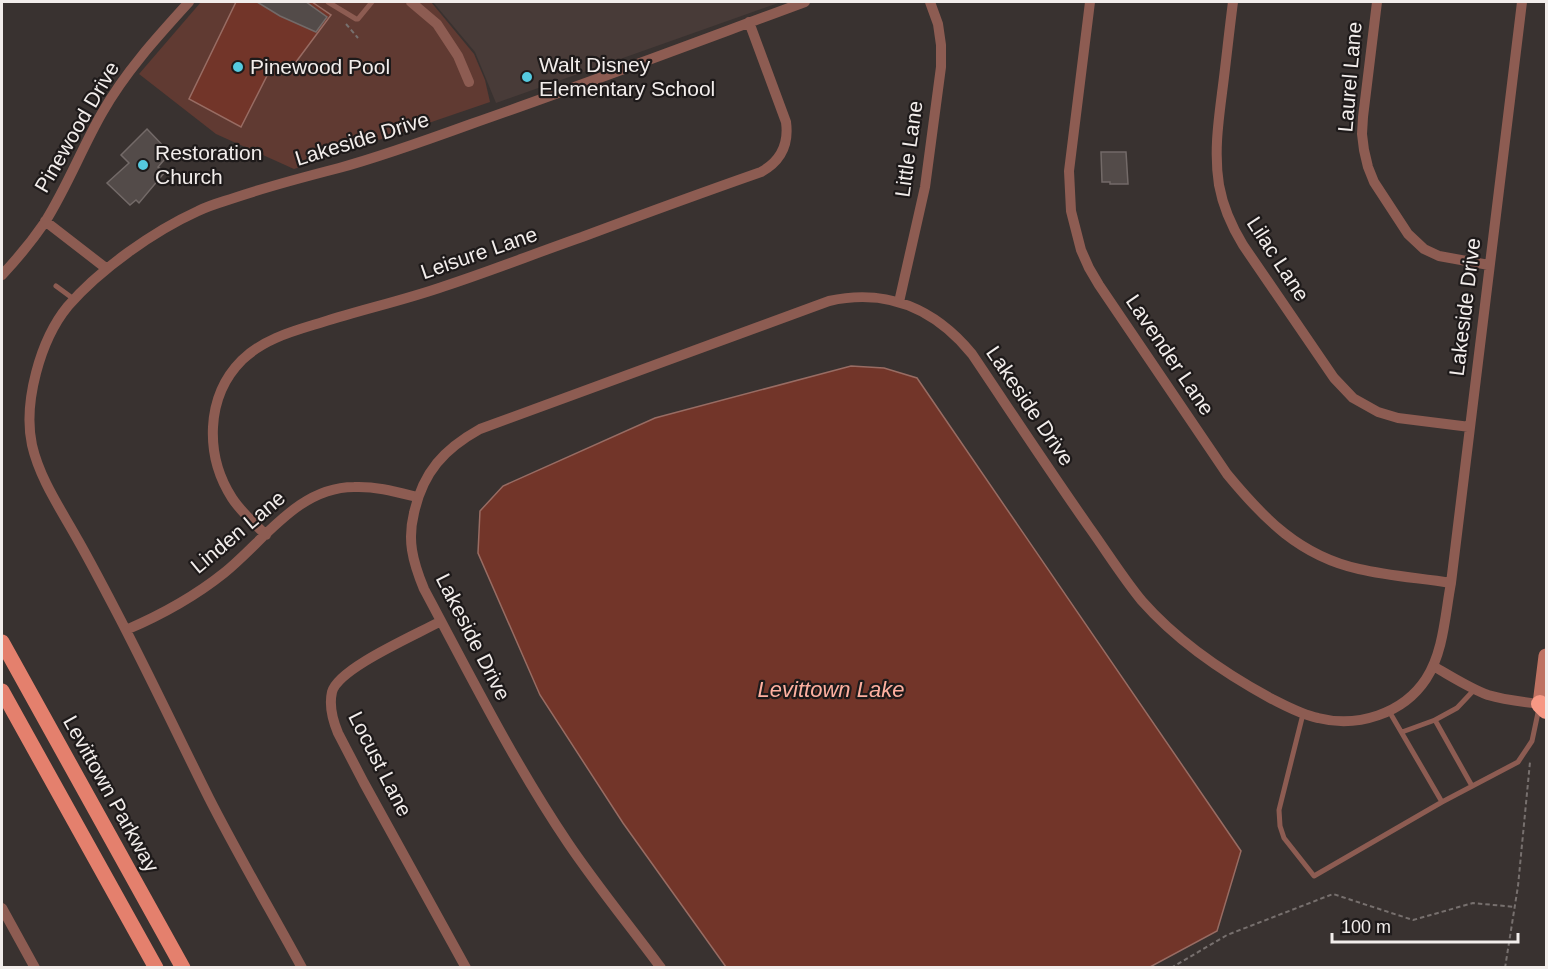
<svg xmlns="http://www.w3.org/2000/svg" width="1548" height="969" viewBox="0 0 1548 969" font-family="Arial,sans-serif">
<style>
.built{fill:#483b38}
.green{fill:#603a32}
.water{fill:#723529;stroke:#986c63;stroke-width:1.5}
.building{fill:#534b49;stroke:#736a68;stroke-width:1.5}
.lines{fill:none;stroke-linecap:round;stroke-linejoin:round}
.path{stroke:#77706e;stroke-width:2;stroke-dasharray:4.5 3;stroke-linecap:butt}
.lane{stroke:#8d5c52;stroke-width:5}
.street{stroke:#8d5c52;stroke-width:10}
.secondary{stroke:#be7161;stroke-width:15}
.primary{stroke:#e4806d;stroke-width:15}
.highway{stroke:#f79884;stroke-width:18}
.poi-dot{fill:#55cae0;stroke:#1e1a1a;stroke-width:2}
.labels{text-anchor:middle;stroke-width:4.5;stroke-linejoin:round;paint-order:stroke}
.poi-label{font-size:21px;fill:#f2edeb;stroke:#1e1a1a;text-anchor:start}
.street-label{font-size:21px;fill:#f2edeb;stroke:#1e1a1a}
.water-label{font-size:22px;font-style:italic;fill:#feb0a0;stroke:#1e1a1a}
</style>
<rect width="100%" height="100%" fill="#393230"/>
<!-- built -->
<path class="built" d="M 433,2 L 781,2 L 496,103 L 475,52 Z"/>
<!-- green -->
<path class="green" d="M 201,2 L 431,2 L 474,54 L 485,80 L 490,102 L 294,169 L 216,134 L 139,74 Z"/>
<!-- water -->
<path class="water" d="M 236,2 L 312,2 L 331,15 L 290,70 L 273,64 L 241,127 L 189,99 Z
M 851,366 L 884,368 L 917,378 L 1241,851 L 1217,931 L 1150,967 L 726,967 L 623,823 L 540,695 L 478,553 L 480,511 L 503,486 L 655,418 Z"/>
<!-- building -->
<path class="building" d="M 257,2 L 306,2 L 327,17 L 316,32 L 280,16 Z
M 147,129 L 170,153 L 158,167 L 165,172 L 139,203 L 136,200 L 130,205 L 107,183 L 129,163 L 121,155 Z
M 1101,152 L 1126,152 L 1128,184 L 1110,184 L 1110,182 L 1102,182 Z"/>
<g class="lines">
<!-- path -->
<path class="path" d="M 346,24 L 358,38
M 1171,968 L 1227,935 L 1333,894 L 1413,920 L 1473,903 L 1515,907
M 1505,968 L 1518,886 L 1530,762"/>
<!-- lane -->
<path class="lane" d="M 328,2 L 356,19 L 358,19 L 372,2
M 56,286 L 75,300
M 1389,711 L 1442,802 L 1518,762 L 1532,741 L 1539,708
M 1303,714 L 1279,810 L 1280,826 L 1284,838 L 1314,876 L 1442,802
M 1435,720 L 1472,786
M 1402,732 L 1435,720 L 1457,708 L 1474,690"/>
<!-- street -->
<path class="street" d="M 411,2 L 437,24 L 458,56 L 469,82
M 1090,2 L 1069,171 L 1071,211 L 1081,250 L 1089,268 L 1099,285 L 1227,474 C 1264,519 1300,556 1359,569 C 1389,576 1420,578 1451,583
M 1233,2 C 1229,32 1226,63 1222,93 C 1218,124 1214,154 1219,185 C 1223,207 1232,227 1243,245 L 1334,378 L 1353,398 L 1378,412 L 1398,418 L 1470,427
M 1377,2 L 1363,117 L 1362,134 L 1364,150 L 1368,167 L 1374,182 L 1408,234 L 1424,249 L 1439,256 L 1489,265
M 45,221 L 107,269
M 2,275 C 17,259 32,241 45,222 C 67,187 82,148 102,113 C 125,72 158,36 189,2
M 899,302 L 925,187 L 941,67 L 941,45 L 938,24 L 930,2
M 266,535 C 254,523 241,512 232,498 C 205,456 205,397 242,360 C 265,338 294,331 323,322 C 364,309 405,300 445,286 C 491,271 536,253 582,237 C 641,215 701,193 761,172 C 781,161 789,144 786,122 L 749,22
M 441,621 C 418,634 338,668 332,692 C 329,705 333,721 338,733 L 364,783 L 466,968
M 126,630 C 161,615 194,597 224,573 C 264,541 298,487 354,487 C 376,486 397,492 417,497
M 1433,666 C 1451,676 1469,688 1488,695 C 1505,700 1523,702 1540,704
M 2,908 L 35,968
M 302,968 C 271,911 238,855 209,798 C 178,736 148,672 116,611 C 104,588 92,565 79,542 C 62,511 40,480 32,445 C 23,403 40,340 68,306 C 100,269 154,231 198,211 C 210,205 222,202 234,198 C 269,186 304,177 339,168 C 383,156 427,140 471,124 C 583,85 694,43 805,2
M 661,968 C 630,926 597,886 568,843 C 514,763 470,675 424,589 C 419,577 414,563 412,550 C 410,537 411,525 414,513 C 423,472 444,449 480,429 L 829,301 C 887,288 935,309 972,354 C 1011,412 1049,470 1089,527 C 1107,552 1123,578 1142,601 C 1178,642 1224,673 1272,699 C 1286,706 1302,715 1318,718 C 1357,728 1403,714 1426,679 C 1444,651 1445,614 1451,583 L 1522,2"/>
<!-- secondary -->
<path class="secondary" d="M 1540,704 L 1546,656"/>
<!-- primary -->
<path class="primary" d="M 2,642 L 183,968
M 2,691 L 156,968"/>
<!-- highway -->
<path class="highway" d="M 1540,704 L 1546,710"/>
</g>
<!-- markers -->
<g class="poi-dot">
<circle cx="238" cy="67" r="6"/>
<circle cx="527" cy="77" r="6"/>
<circle cx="143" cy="165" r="6"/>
</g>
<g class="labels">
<!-- poi labels -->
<g class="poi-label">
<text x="539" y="72">Walt Disney<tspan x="539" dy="24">Elementary School</tspan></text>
<text x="250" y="74">Pinewood Pool</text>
<text x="155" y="160">Restoration<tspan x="155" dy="24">Church</tspan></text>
</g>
<!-- street labels -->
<g class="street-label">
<text transform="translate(1350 77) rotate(-85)" y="7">Laurel Lane</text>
<text transform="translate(77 127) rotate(-60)" y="7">Pinewood Drive</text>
<text transform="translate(362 139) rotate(-17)" y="7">Lakeside Drive</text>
<text transform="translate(909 149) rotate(-82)" y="7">Little Lane</text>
<text transform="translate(479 253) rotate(-19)" y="7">Leisure Lane</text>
<text transform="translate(1278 259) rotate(57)" y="7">Lilac Lane</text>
<text transform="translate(1465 307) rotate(-83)" y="7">Lakeside Drive</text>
<text transform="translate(1170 355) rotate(56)" y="7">Lavender Lane</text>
<text transform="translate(1030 406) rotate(56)" y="7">Lakeside Drive</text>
<text transform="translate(238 532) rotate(-40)" y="7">Linden Lane</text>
<text transform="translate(473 637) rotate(63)" y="7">Lakeside Drive</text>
<text transform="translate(380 764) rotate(63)" y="7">Locust Lane</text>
<text transform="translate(111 794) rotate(61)" y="7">Levittown Parkway</text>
</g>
<!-- water labels -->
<g class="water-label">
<text x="831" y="697">Levittown Lake</text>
</g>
</g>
<!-- border -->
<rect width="1548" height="969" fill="none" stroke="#f2edeb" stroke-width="6"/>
<!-- scale -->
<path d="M1332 933v9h186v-9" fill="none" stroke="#f2edeb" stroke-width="3"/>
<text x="1341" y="933" font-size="18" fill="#f2edeb" stroke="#1e1a1a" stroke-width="4.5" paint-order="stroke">100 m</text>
</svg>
